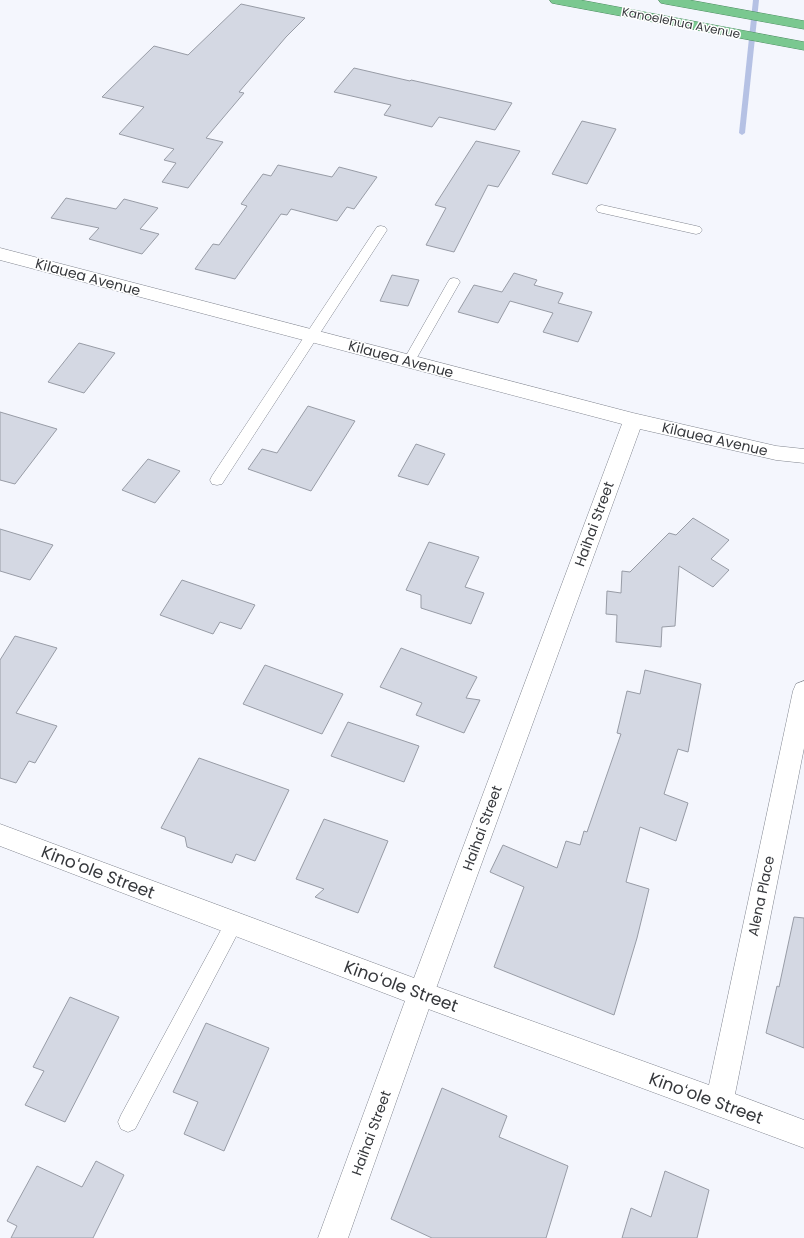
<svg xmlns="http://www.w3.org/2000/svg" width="804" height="1238" viewBox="0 0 804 1238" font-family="Poppins,sans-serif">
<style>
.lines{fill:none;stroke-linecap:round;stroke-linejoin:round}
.stream{fill:#b5c1e4;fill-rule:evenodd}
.building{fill:#d4d8e3;stroke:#989ca6}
.service-casing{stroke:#828690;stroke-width:1}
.minor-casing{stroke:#828690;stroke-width:1}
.tertiary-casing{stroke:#828690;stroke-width:1}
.trunk-casing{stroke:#4c8d60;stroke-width:1}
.service{fill:#fff;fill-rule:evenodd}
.minor{fill:#fff;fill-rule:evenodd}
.tertiary{fill:#fff;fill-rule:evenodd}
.trunk{fill:#7ac890;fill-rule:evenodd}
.labels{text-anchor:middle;stroke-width:3;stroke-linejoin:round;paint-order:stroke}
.far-street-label{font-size:12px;fill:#36383c;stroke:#fff}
.street-label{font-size:14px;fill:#36383c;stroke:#fff}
.near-street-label{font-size:17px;fill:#36383c;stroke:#fff}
</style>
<rect width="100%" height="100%" fill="#f4f6fd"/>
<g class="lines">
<!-- stream -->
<path class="stream" d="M 753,0 L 759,0 L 745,133 L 742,135 L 739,133 Z"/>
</g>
<!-- building -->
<path class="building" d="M 241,4 L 305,18 L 286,37 L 239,92 L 244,93 L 206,138 L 223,142 L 188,188 L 162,182 L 176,163 L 164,160 L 174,149 L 119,134 L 144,107 L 102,97 L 154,46 L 188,55 Z
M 354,68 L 410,81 L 411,80 L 512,103 L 495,130 L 439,117 L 432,127 L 384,115 L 391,105 L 334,92 Z
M 582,121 L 616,129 L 587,184 L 552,174 Z
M 476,141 L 520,151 L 498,187 L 488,185 L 454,252 L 426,245 L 446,208 L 435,205 Z
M 278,165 L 332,177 L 339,167 L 377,177 L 354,209 L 347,207 L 337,221 L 291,209 L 287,215 L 281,214 L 235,279 L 195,269 L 213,244 L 219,245 L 247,206 L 241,204 L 263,174 L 271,176 Z
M 66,198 L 116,209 L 124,199 L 158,208 L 140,229 L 159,234 L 142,254 L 89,239 L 99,228 L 51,218 Z
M 514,273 L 537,280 L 534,285 L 563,293 L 558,303 L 592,312 L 578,342 L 543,332 L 553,313 L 510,301 L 498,323 L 458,312 L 474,285 L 502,292 Z
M 392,275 L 419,280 L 408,306 L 380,301 Z
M 79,343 L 115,353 L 84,393 L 48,382 Z
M 308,406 L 355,421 L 311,491 L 248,469 L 262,449 L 277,453 Z
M 0,412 L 57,429 L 15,484 L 0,480 Z
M 416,444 L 445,454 L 428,485 L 398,476 Z
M 148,459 L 180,471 L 155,503 L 122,490 Z
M 693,518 L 729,540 L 711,559 L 729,570 L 713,587 L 679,566 L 675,626 L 662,627 L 661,647 L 616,642 L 617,615 L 606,614 L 607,591 L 621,593 L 622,571 L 630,572 L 669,533 L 676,535 Z
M 0,529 L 53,545 L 30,580 L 0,571 Z
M 429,542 L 479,557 L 465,587 L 484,593 L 471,624 L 421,608 L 421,595 L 406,590 Z
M 182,580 L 255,605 L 241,629 L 220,622 L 213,634 L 160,615 Z
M 15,636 L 57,648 L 16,713 L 57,726 L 35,763 L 29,761 L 16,783 L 0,778 L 0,660 Z
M 401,648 L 477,677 L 466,698 L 480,700 L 464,733 L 416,715 L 422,703 L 380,687 Z
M 265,665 L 343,694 L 322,734 L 243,704 Z
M 645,670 L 701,684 L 688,752 L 678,749 L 664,794 L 688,803 L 676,841 L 640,827 L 626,882 L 649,889 L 637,938 L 614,1015 L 494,967 L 524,887 L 490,872 L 503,845 L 557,868 L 566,841 L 580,845 L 584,831 L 587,832 L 621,734 L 617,733 L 627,691 L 640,694 Z
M 348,722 L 419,746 L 404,782 L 331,756 Z
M 199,758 L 289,790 L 255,861 L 236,854 L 232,863 L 187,847 L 185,837 L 161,828 Z
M 324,819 L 388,841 L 358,913 L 315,897 L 324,889 L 296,879 Z
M 794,917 L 804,918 L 804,1048 L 766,1033 L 777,986 L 779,987 Z
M 70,997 L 119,1017 L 65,1122 L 25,1105 L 44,1071 L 33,1067 Z
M 206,1023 L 269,1048 L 224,1151 L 184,1134 L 198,1102 L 173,1092 Z
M 442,1088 L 507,1116 L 499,1137 L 568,1166 L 546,1238 L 432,1238 L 391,1219 Z
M 96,1161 L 124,1175 L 93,1238 L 11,1238 L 17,1226 L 7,1221 L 37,1166 L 82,1187 Z
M 665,1171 L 709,1190 L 697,1238 L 622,1238 L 631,1208 L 651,1217 Z"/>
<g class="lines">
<!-- service casing -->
<g class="service-casing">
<path id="service" d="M 602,205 L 696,226 L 700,227 L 702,230 L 700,233 L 696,234 L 598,212 L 596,209 L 598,206 Z
M 381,226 L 385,227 L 387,230 L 222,484 L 217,485 L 212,484 L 210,480 L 212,476 L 377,227 Z
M 454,278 L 458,279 L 460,282 L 415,361 L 414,364 L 409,365 L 404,364 L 403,361 L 448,282 L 450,279 Z
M 234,914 L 240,917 L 243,923 L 240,929 L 135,1129 L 128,1132 L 121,1129 L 118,1122 L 121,1115 L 228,917 Z"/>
</g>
<!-- minor casing -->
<g class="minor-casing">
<path id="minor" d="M 804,681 L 804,748 L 735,1094 L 804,1120 L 804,1148 L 412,1003 L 408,994 L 412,985 L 421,981 L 709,1085 L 793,691 L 796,684 Z"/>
</g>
<!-- tertiary casing -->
<g class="tertiary-casing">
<path id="tertiary" d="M 0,248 L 633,413 L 776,446 L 804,449 L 804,463 L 776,460 L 640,429 L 434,994 L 348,1238 L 318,1238 L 405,1001 L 0,846 L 0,824 L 414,978 L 622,424 L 0,260 Z"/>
</g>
<!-- trunk casing -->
<g class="trunk-casing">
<path id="trunk" d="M 550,0 L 580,0 L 804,42 L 804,50 L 557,4 L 552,3 Z
M 659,0 L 689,0 L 804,21 L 804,29 L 666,4 L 661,3 Z"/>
</g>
<!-- service -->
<use href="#service" class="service"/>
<!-- minor -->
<use href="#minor" class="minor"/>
<!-- tertiary -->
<use href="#tertiary" class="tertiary"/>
<!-- trunk -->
<use href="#trunk" class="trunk"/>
</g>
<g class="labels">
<!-- far-street labels -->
<g class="far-street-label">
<text transform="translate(681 23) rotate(11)" y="4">Kanoelehua Avenue</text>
</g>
<!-- street labels -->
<g class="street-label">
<text transform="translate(88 277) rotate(15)" y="5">Kilauea Avenue</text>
<text transform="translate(401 359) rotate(15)" y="5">Kilauea Avenue</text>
<text transform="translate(715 439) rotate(13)" y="5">Kilauea Avenue</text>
<text transform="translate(594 524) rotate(-70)" y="5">Haihai Street</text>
<text transform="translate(482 828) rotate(-70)" y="5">Haihai Street</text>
<text transform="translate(761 896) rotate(-78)" y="5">Alena Place</text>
<text transform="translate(371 1133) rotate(-70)" y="5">Haihai Street</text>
</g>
<!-- near-street labels -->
<g class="near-street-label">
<text transform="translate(98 872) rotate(21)" y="6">Kinoʻole Street</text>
<text transform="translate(401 986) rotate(20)" y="6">Kinoʻole Street</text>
<text transform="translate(706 1098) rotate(20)" y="6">Kinoʻole Street</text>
</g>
</g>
</svg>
